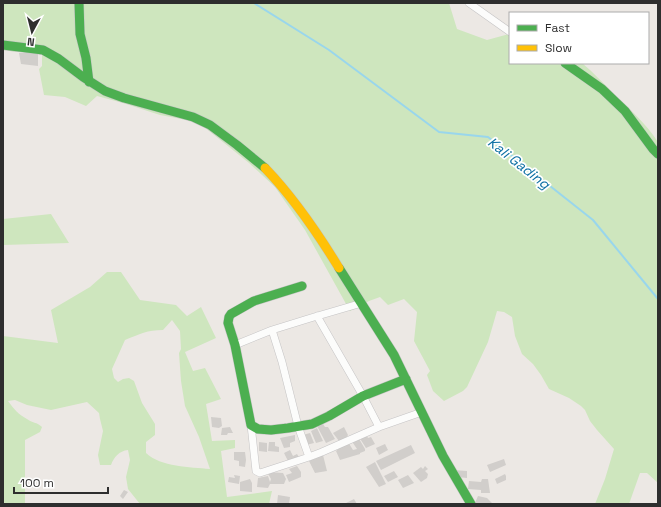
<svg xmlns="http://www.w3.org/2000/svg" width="661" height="507" viewBox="0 0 661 507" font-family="'Space Grotesk',sans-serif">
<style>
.green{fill:#cee6be;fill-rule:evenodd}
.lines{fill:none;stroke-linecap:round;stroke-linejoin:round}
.stream{stroke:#99d6ec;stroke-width:2}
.building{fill:#d1cecb}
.street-casing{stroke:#c5c4c5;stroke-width:8}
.fast-casing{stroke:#c5c4c5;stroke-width:10}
.slow-casing{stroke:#c5c4c5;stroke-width:10}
.street{stroke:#fcfcfb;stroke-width:7}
.fast{stroke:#4caf50;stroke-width:9}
.slow{stroke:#ffc107;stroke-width:9}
.labels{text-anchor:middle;stroke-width:3.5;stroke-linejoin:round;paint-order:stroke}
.water-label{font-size:14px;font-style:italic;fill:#0d6fa3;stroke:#fff}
</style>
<rect width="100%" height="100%" fill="#ece8e4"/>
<!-- green -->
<path class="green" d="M 3,3 L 449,3 L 457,29 L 487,40 L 509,34 L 510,35 L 510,63 L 557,63 L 562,65 L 564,63 L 582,63 C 594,73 605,85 616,96 C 631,110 647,125 658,142 L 658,483 L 647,473 L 640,473 L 629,504 L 595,504 L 605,479 L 614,449 L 597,430 L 590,421 L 585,410 L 581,406 L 569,398 L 549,389 L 541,375 L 533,364 L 522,354 L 515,336 L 512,317 L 504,312 L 497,311 L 488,342 L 467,387 L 463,391 L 444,401 L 433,391 L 427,375 L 430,371 L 414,341 L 417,312 L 404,299 L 388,305 L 380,297 L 369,301 L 350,311 L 305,230 L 275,187 L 249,163 L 198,122 L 160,115 L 123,103 L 97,96 L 86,106 L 65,97 L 44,95 L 39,69 L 42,66 L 42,47 L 22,44 L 16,52 L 3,50 Z
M 51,214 L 69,243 L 3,245 L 3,219 Z
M 107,272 L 121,272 L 140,300 L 176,305 L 187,316 L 201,307 L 216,338 L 185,352 L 193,371 L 205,368 L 221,399 L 206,404 L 212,441 L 235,440 L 235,448 L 221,451 L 227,497 L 272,491 L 269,504 L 140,504 L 128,489 L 126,477 L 130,460 L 128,450 C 119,451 114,457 111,465 L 100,465 L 98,455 L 103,431 L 100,419 L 99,413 L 87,402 L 51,410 L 27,405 L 15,400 L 8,401 C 13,408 19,415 27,419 C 32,423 37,422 42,427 L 40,432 L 25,440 L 25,504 L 3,504 L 3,336 L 58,343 L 51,310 L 90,287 ZM 172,320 L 180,331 L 181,349 L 179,353 L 181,381 L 185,406 L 199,437 L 210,469 C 190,467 161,467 146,453 L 146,442 L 155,435 L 155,424 L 142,403 L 134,381 L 129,378 L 123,379 L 118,382 L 114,378 L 112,369 L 125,340 C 140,334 147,330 163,330 Z"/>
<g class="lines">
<!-- stream -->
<path class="stream" d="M 254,3 L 329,50 L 439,132 L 488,137 L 593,220 L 658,299"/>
</g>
<!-- building -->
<path class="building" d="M 19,53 L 38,53 L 38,66 L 21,64 Z
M 211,417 L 221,418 L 222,426 L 219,428 L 212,427 Z
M 323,424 L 325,427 L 328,427 L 335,439 L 326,443 L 317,426 Z
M 230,427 L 233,433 L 228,433 L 227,435 L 221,435 L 222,428 Z
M 344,427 L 348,435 L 346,438 L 339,441 L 333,433 Z
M 317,428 L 323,441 L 316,443 L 311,431 Z
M 310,433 L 314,443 L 306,445 L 303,435 Z
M 366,434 L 368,438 L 371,437 L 375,444 L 366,448 L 359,437 Z
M 295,435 L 295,441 L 290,443 L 290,447 L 284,448 L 280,438 Z
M 358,437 L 365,449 L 365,451 L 360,453 L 360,454 L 340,460 L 336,451 L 342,445 L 348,442 L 353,450 L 357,449 L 351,440 Z
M 259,442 L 267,443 L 267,452 L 259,451 Z
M 269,442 L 275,442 L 275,446 L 279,447 L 279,452 L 268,451 Z
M 385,444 L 388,450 L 379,455 L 376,448 Z
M 411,445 L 415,453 L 381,470 L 376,461 Z
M 290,450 L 293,456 L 297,454 L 300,459 L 289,463 L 284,453 Z
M 234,452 L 245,452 L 246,460 L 245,467 L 239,466 L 239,461 L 234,460 Z
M 323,455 L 327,471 L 315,473 L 309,461 Z
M 504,459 L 506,465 L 490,472 L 487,465 Z
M 375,462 L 386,484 L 379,487 L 366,467 Z
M 297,466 L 301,472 L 301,477 L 289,482 L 286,475 L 292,473 L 289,469 Z
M 425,466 L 428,469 L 425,471 L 428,474 L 427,478 L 421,482 L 413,473 L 421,467 L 423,469 Z
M 453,470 L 467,471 L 467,478 L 457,477 Z
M 394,471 L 398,477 L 388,482 L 384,476 Z
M 267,472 L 283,473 L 286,479 L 284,484 L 270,484 L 268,488 L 257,487 L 258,478 L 268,476 L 270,482 L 271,479 Z
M 505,474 L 506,476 L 506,480 L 497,484 L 495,479 Z
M 234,475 L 240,476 L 239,484 L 228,482 L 229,477 L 235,478 Z
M 408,475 L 414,483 L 403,488 L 398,480 Z
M 250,479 L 252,483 L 252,492 L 240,491 L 240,482 Z
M 482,479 L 488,479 L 490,493 L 481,493 L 481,490 L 468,489 L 469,481 L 481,482 Z
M 124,490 L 128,492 L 123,499 L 120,496 Z
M 278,495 L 290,497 L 289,504 L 277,504 Z
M 478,496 L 487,498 L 492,503 L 490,504 L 475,503 Z
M 354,499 L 357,504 L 344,504 Z"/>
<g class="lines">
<!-- street casing -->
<g class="street-casing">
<path id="street" d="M 469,3 L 510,32
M 317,316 L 363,396 L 379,427
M 235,345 L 272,330
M 251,425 L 256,471 L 260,473 L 309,457 L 322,452 L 379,427 L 422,412
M 309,457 L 298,426 L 282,362 L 272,330 L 314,317 L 362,303"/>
</g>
<!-- fast casing -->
<g class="fast-casing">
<path id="fast" d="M 79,3 L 80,34 L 86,58 L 89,82
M 3,45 L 43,50 L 59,59 L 83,77 L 105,91 L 124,98 L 193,117 L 210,125 L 237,145 L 265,168
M 565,63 L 602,89 L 625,111 L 653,149 L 658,154
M 339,268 L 394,355 L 443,456 L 471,504
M 302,286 L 254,301 L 231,314 L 229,317 L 228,323 L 235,345 L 251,425 L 258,429 L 271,430 L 288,428 L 312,424 L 329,416 L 363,396 L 406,379"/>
</g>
<!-- slow casing -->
<g class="slow-casing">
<path id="slow" d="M 265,168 C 294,198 317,232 339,268"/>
</g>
<!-- street -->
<use href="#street" class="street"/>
<!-- fast -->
<use href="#fast" class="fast"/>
<!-- slow -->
<use href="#slow" class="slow"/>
</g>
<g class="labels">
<!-- water labels -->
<g class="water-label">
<text transform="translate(519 163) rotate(38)" y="5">Kali Gading</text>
</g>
</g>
<!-- border -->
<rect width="661" height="507" fill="none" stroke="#2e2e2e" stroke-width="8"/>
<!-- legend -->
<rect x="509" y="12" width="140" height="52" fill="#ffffff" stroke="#ababab"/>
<rect x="517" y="25" width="20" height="6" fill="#4caf50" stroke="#ababab"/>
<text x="545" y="32" font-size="12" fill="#2e2e2e">Fast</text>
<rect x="517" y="45" width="20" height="6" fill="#ffc107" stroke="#ababab"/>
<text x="545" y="52" font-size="12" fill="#2e2e2e">Slow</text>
<!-- north arrow -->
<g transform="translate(32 32) rotate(187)" stroke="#ffffff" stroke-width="3" paint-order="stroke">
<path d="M0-3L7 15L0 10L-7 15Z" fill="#2e2e2e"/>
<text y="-6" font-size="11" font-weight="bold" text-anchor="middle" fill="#2e2e2e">N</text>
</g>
<!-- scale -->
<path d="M14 487v6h94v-6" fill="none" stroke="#2e2e2e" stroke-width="2"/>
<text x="20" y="487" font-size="12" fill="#2e2e2e" stroke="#ffffff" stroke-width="3" paint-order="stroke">100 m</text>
</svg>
